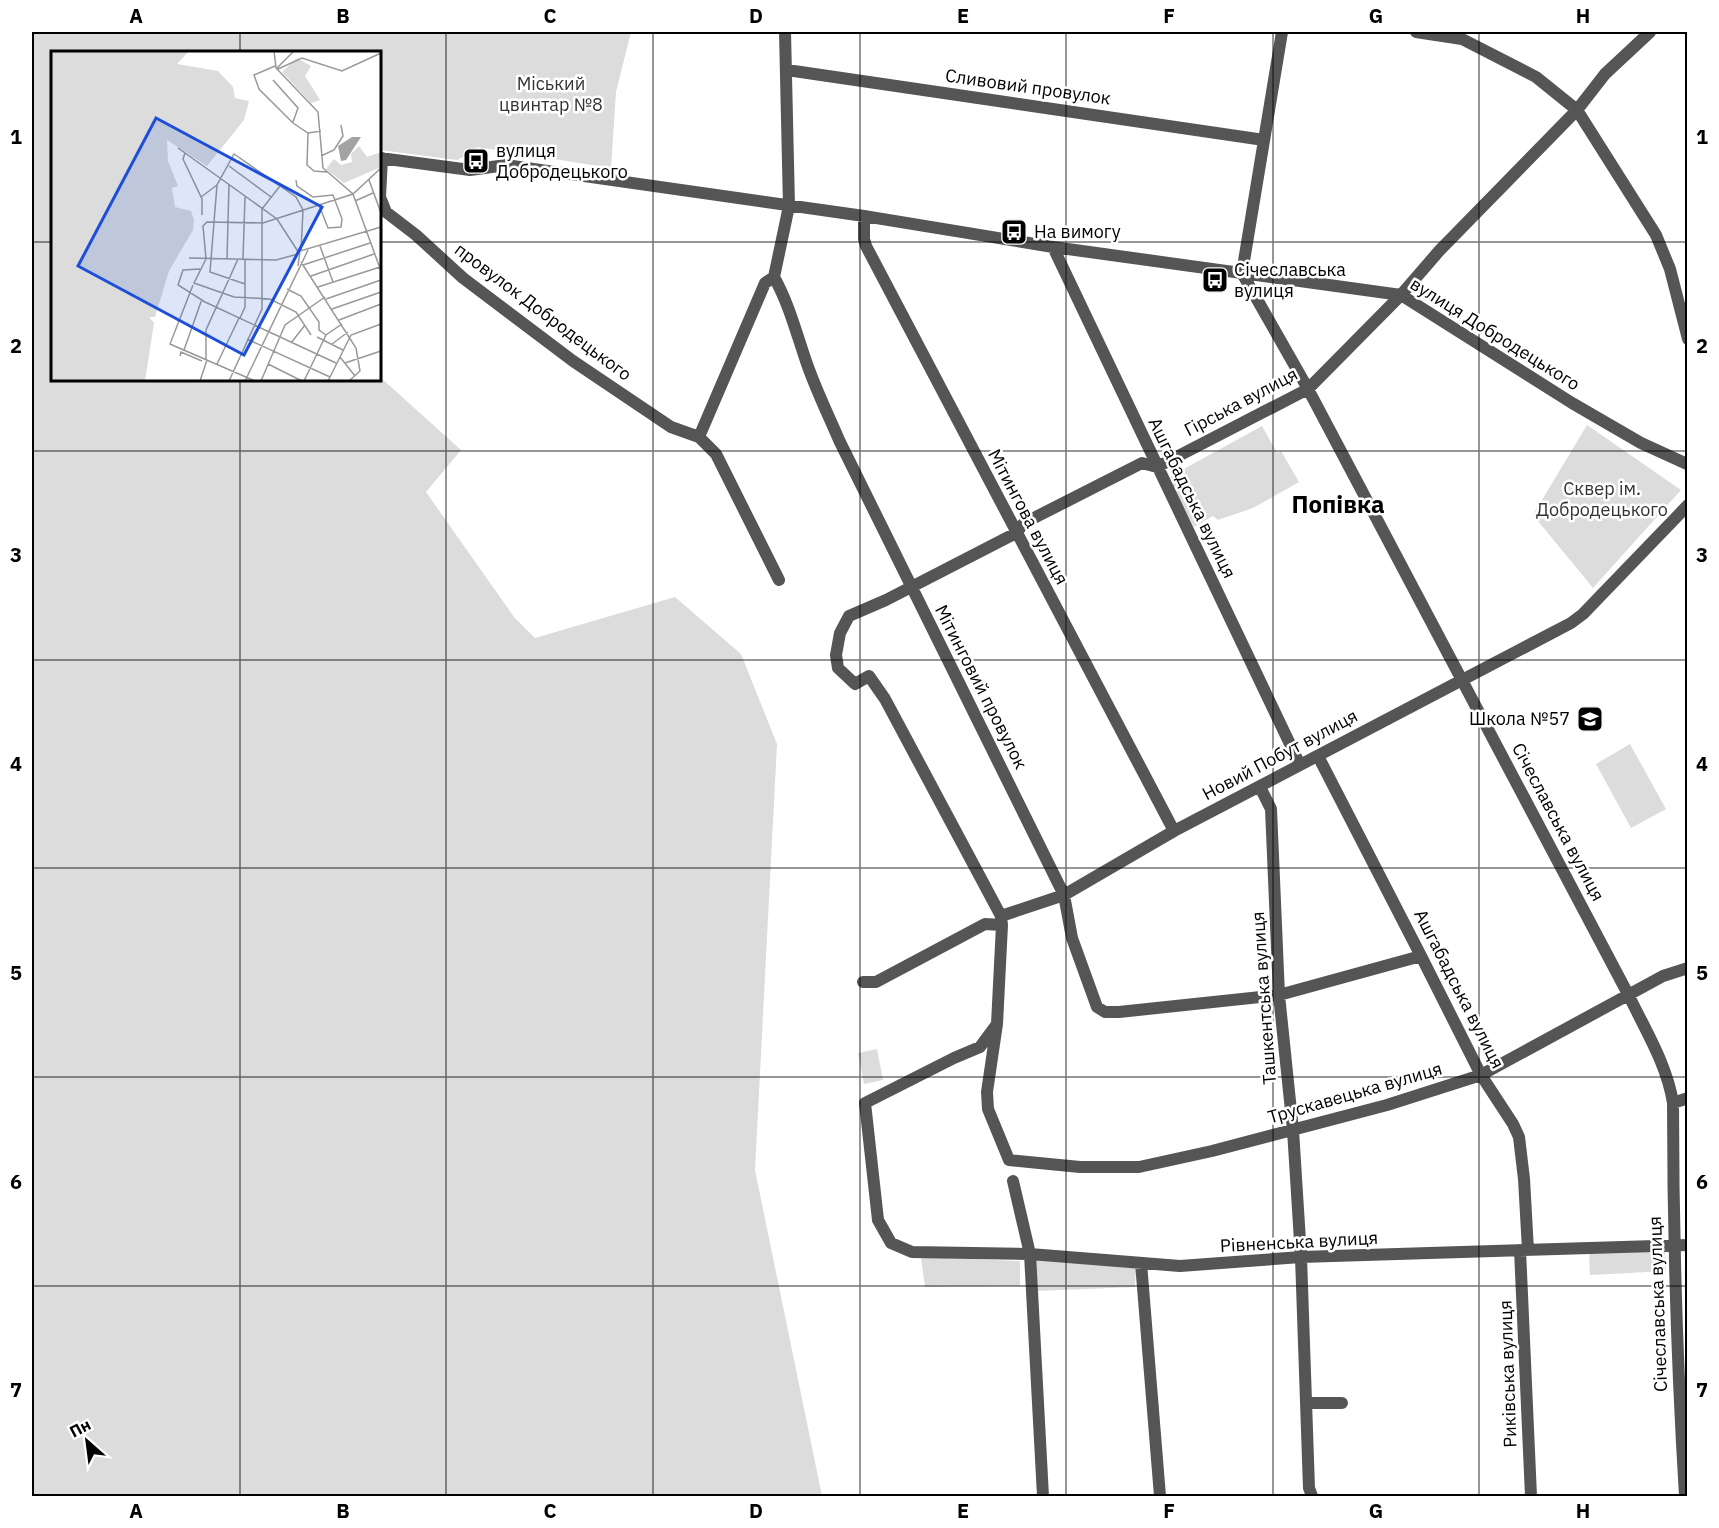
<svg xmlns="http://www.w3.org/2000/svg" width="1719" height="1528" viewBox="0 0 1719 1528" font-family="'IBM Plex Sans',sans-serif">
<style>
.green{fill:#dcdcdc}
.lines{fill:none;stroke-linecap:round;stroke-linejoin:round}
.minor{stroke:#555;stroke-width:12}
.grid{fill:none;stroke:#000;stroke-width:1.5;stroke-opacity:0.55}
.labels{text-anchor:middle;stroke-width:5;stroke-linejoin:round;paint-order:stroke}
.park-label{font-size:18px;fill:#333;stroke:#fff}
.street-label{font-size:18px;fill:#000;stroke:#fff}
.poi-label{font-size:18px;fill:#000;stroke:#fff;text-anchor:start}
.district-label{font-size:24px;font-weight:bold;fill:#000;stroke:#fff}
.inset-road{fill:none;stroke:#999;stroke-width:1.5}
.view{fill:#1d4ed8;fill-opacity:0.15;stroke:#1d4ed8;stroke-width:3}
.inset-edge{fill:none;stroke:#000;stroke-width:3}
.neatline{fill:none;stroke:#000;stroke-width:2}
.grid-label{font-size:20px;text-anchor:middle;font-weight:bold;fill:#000}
</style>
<rect width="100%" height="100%" fill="#fff"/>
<!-- green -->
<path class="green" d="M 32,32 L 631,32 L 616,92 L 611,168 L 477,147 L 476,149 L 465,150 L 463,157 L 457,160 L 380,150 L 380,52 L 52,52 L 52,380 L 380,380 L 380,377 L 461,450 L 426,492 L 514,617 L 535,638 L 675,597 L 741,654 L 777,744 L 755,1170 L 822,1496 L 32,1496 Z
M 1587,425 L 1681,490 L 1593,588 L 1533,515 Z
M 1262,426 L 1277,453 L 1281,451 L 1299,482 L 1253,508 L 1218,520 L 1213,516 L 1194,527 L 1170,482 L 1171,476 Z
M 1630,744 L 1666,809 L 1631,828 L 1596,764 Z
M 877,1049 L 883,1080 L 864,1084 L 858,1053 Z
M 1665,1248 L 1666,1271 L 1590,1275 L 1589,1251 Z
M 921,1257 L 1020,1261 L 1020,1286 L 925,1287 Z
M 1035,1259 L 1136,1267 L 1135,1287 L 1037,1291 Z"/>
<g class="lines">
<!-- minor -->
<path class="minor" d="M 785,32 L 789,206 L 774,277 C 789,304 796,332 806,361 C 815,388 828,414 839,440 L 1064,895 L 1072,938 L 1097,1007 L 1105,1012 L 1119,1012 L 1279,995 L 1421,956
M 1282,32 L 1242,273 L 1308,389 L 1629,996 C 1646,1031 1667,1065 1673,1103 C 1673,1235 1677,1365 1685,1496
M 1416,32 L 1462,39 L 1536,77 L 1577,110 L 1656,235 L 1670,269 L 1688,339
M 787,70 L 1264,140
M 380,158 L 470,170 L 506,165 L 864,216 L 1053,247 L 1401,295 L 1572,403 L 1641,443 L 1687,464
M 380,197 L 386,212 L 416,235 L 463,278 L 573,361 L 671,427 L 699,437 L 716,454 L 779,580
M 380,197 L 382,158
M 864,216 L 864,239 L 866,246 L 1174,831
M 1053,247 L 1300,765
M 699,437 L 765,283 L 774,277
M 1318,756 L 1421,956 L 1481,1075 L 1513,1124 L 1519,1137 L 1524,1179 L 1528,1250
M 1260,787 L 1271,809 L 1279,995 L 1293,1130 L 1301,1257 L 1309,1488 L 1312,1496
M 1001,916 L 885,699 L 869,676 L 855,684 L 838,668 L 836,655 L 840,633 L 849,616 L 886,600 L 1016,533 L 1024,523 L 1142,463 L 1157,467 L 1308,389 L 1401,295 L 1439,251 L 1577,110 L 1605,74 L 1650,32
M 1002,925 L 997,1024 L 987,1092 L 988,1109 L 1009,1160 L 1080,1167 L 1139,1167 L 1212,1151 L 1387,1105 L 1481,1075 L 1663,976 L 1688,968
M 863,982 L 876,982 L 985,924 L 1002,925 L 1001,916 L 1064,895 L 1174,831 L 1571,623 L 1583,614 L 1688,505
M 997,1024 L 980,1047 L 954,1058 L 865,1103 L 878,1220 L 891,1243 L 912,1252 L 1030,1254 L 1180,1266 L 1301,1257 L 1688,1245
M 1673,1103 L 1688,1098
M 1013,1181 L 1030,1254 L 1043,1496
M 1520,1250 L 1531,1496
M 1141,1263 L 1160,1496
M 1306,1403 L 1342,1403"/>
</g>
<!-- grid -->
<path class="grid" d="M 240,32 L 240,52M 446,32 L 446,1496M 653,32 L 653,1496M 860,32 L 860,1496M 1066,32 L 1066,1496M 1273,32 L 1273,1496M 1479,32 L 1479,1496M 32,242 L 52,242M 380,242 L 1688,242M 240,380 L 240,1496M 32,451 L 1688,451M 32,660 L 1688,660M 32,868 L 1688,868M 32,1077 L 1688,1077M 32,1286 L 1688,1286"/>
<!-- icons -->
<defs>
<g id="bus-square" transform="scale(1.35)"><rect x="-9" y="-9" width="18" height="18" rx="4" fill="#000" stroke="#fff"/><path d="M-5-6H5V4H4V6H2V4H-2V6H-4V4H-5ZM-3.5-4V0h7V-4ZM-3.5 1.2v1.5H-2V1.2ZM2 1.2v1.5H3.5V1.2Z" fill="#fff"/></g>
<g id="school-square" transform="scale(1.35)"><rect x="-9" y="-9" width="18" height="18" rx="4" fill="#000" stroke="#fff"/><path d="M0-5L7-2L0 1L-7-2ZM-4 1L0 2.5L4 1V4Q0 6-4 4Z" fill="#fff"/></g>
</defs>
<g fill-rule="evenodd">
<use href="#bus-square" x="476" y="161"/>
<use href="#bus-square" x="1014" y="232"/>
<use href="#bus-square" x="1215" y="280"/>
<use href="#school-square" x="1590" y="719"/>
</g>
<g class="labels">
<!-- park labels -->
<g class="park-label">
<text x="551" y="90">Міський<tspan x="551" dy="21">цвинтар №8</tspan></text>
<text x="1602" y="495">Сквер ім.<tspan x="1602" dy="21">Добродецького</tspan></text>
</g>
<!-- street labels -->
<g class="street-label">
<text transform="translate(1028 87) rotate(8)" y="6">Сливовий провулок</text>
<text transform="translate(543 312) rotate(37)" y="6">провулок Добродецького</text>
<text transform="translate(1495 334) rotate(32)" y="6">вулиця Добродецького</text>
<text transform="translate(1241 402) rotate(-28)" y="6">Гірська вулиця</text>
<text transform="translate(1192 498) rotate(64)" y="6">Ашгабадська вулиця</text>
<text transform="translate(1028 517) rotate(62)" y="6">Мітингова вулиця</text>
<text transform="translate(981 687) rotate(63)" y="6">Мітинговий провулок</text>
<text transform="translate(1280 755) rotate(-28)" y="6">Новий Побут вулиця</text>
<text transform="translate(1558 822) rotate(62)" y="6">Січеславська вулиця</text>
<text transform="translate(1459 989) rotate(63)" y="6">Ашгабадська вулиця</text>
<text transform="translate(1264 998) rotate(-94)" y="6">Ташкентська вулиця</text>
<text transform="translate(1355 1093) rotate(-16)" y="6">Трускавецька вулиця</text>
<text transform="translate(1299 1242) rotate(-3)" y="6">Рівненська вулиця</text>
<text transform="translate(1658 1304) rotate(-92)" y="6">Січеславська вулиця</text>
<text transform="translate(1508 1374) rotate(-92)" y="6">Риківська вулиця</text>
</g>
<!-- poi labels -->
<g class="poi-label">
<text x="496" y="157">вулиця<tspan x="496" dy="21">Добродецького</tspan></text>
<text x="1034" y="238">На вимогу</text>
<text x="1234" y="276">Січеславська<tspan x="1234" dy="21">вулиця</tspan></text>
<text x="1570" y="725" text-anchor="end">Школа №57</text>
</g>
<!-- district labels -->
<g class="district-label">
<text x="1338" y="513">Попівка</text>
</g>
</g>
<!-- overview -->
<g transform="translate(51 51)">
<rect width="330" height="330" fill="#fff"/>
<path d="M 0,0 L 138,0 L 126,13 L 167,20 L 182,36 L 184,47 L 198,50 L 193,69 L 156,115 L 116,89 L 117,110 L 127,135 L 121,137 L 124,156 L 140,160 L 143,169 L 142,179 L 118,220 L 104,266 L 98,266 L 103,272 L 94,330 L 0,330 ZM 246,7 L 260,15 L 254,25 L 269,49 L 260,52 L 231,21 ZM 308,95 L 316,106 L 330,101 L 330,116 L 293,132 L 275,118 L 283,108 L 290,114 L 301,111 L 300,103 Z" fill="#dcdcdc"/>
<path d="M 301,86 L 310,86 L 295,109 L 290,110 L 287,95 Z" fill="#a3a3a3"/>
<path class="inset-road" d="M 223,0 L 225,17 L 267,61 L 272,117 L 302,143 L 330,220M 224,15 L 203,24 L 208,38 L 242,72 L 257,82 L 270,80M 226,17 L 243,0M 227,18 L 251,7 L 291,20 L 330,2M 222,29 L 247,57 L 242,71M 257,82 L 256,114 L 263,120 L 276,121M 127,97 L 226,168 L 248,202M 134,102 L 132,108 L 151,148 L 151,164M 270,105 L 283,99 L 292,85 L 290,74M 178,115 L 220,146M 245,129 L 246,135 L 262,146 L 282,144 L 291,168 L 290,176 L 277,177 L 268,154M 318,129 L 330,162M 150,146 L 166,134M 304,150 L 322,142M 269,195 L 282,231M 138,207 L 225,209 L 247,203M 155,208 L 152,175 L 156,171 L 212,172 L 302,143 L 330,117M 155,208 L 143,232 L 183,246 L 219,248 L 245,261 L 260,284M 176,208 L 178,133M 192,208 L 194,146M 250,211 L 305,297 L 309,320 L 298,330M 252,214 L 319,192M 247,215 L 249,200 L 330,176M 149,218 L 132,219 L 127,234 L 154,251 L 285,312M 260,225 L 323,203M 194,233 L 159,221 L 166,134 L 183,103 L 245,146 L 252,159 L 250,200M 142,234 L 119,293 L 204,330M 267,236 L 329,216M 236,238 L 250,245 L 268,271 L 268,279 L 275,284M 275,248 L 330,229M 281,258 L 330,241M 189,267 L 194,256 L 194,208M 288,269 L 330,253M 266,286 L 292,299M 196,288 L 279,326M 240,292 L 254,274M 281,293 L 297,281M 133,299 L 151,248M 129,305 L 130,301 L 151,310M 289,306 L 304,325M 155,308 L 155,279 L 187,208M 294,312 L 330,300M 166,313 L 188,267M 217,313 L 251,330M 149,330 L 156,309M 178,330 L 211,258 L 211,158 L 229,135M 194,330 L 258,197M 210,330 L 234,274 L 274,246M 253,330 L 275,284 L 291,273M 277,330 L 300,284 L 330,273"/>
<path class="view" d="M 105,67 L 271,156 L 193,304 L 27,215 Z"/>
<rect width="330" height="330" class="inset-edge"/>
</g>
<!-- border -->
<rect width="1719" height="1528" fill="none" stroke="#ffffff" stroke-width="66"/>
<!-- north arrow -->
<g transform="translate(87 1441) rotate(332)" stroke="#ffffff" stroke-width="4.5" paint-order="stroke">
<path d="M0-4.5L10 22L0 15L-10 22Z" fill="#000000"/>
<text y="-9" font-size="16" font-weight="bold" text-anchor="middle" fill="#000000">Пн</text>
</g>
<rect x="33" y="33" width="1653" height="1462" class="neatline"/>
<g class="grid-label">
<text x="136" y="23">A</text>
<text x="343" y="23">B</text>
<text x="550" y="23">C</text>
<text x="756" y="23">D</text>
<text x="963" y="23">E</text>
<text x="1169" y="23">F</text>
<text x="1376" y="23">G</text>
<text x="1583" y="23">H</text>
<text x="16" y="144">1</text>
<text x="1702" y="144">1</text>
<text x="16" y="353">2</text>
<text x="1702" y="353">2</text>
<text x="16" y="562">3</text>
<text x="1702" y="562">3</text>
<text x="16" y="771">4</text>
<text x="1702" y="771">4</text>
<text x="16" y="980">5</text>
<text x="1702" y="980">5</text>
<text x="16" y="1189">6</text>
<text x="1702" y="1189">6</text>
<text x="16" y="1397">7</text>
<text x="1702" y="1397">7</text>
<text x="136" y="1518">A</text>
<text x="343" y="1518">B</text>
<text x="550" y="1518">C</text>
<text x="756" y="1518">D</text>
<text x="963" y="1518">E</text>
<text x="1169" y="1518">F</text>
<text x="1376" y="1518">G</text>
<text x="1583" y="1518">H</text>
</g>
</svg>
